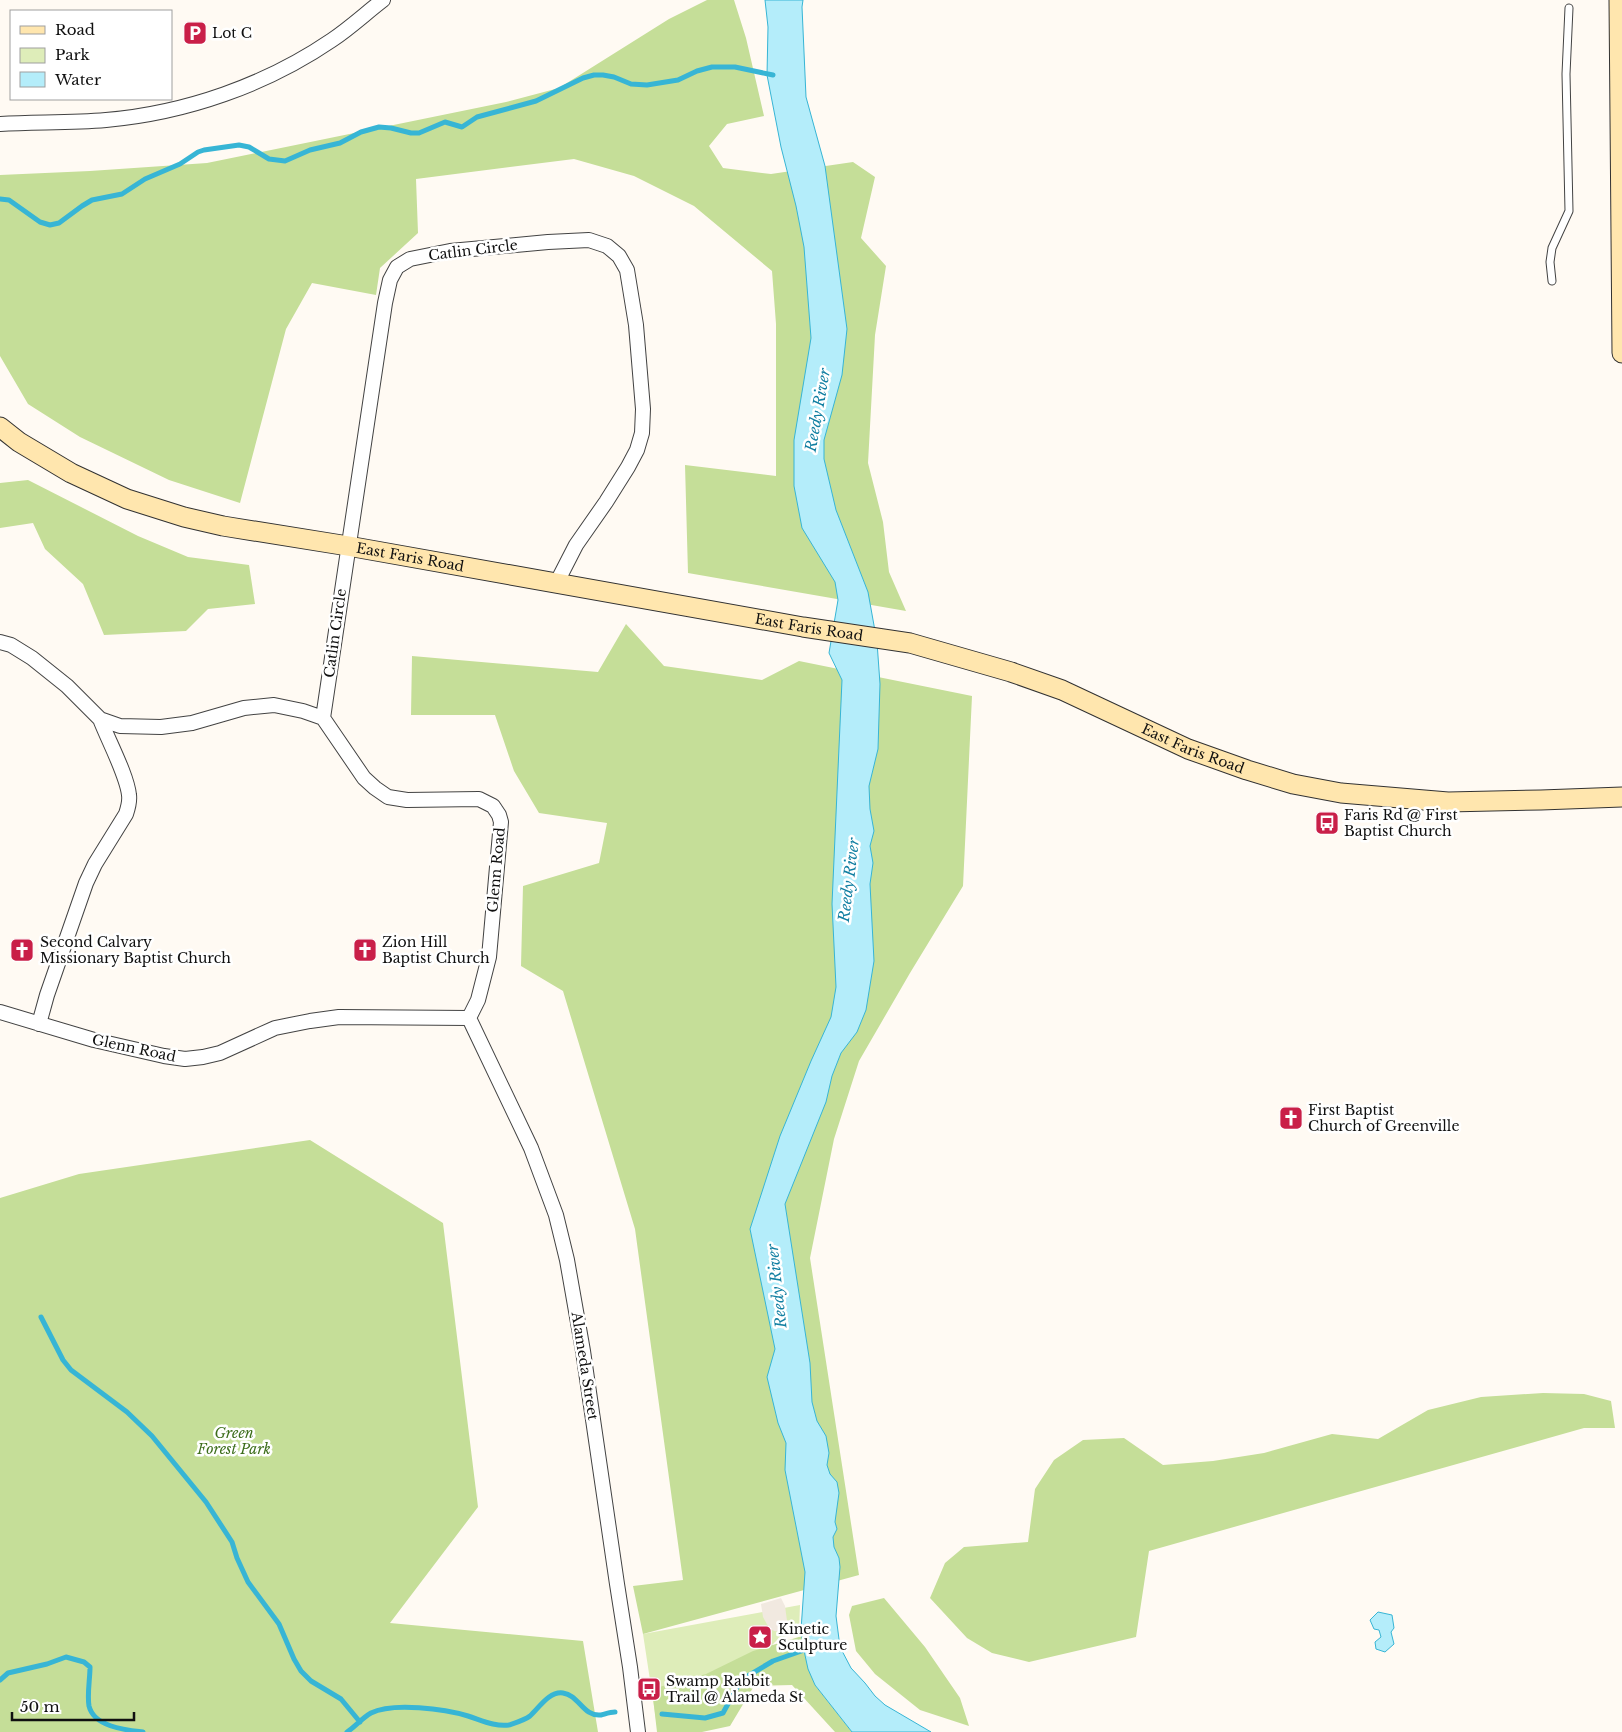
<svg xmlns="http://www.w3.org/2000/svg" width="1622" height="1732" viewBox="0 0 1622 1732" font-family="'Libre Baskerville',serif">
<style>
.green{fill:#deedb9}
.forest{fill:#c5de98}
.plaza{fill:#f1e9e0}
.water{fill:#b4edfa;stroke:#37b5d5}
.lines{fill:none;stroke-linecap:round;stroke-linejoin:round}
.stream{stroke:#37b5d5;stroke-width:5}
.lane-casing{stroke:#434343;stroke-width:9}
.street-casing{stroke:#434343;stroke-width:16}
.secondary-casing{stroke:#323232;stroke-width:21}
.lane{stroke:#fff;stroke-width:7}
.street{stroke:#fff;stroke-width:14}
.secondary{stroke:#ffe6ae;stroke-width:19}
.labels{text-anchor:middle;stroke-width:5;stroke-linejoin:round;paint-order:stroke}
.poi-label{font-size:14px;fill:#101010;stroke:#fff;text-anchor:start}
.street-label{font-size:14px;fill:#101010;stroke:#fff}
.park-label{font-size:14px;font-style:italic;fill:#3c6d1b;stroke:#fff}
.water-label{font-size:15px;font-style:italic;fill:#117fa2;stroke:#fff}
</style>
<rect width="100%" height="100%" fill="#fffaf3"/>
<!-- green -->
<path class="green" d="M 800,1605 L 799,1631 L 777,1640 L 714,1704 L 657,1726 L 643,1634 Z"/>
<!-- forest -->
<path class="forest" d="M 707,0 L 734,0 L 746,38 L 764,116 L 727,124 L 709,146 L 723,168 L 771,174 L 853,162 L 875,177 L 861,238 L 886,266 L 875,335 L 868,463 L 883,522 L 889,572 L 906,611 L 688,573 L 685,465 L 776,476 L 776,324 L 772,271 L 694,206 L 634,176 L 574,159 L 416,179 L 418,233 L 380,268 L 376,295 L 312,283 L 286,329 L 240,503 L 169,480 L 80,437 L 28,404 L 0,356 L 0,175 L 90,171 L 207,163 L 506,102 L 559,88 L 669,19 Z
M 28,480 L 138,536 L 188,557 L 249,565 L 255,604 L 208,609 L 186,631 L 104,635 L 83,584 L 45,549 L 33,523 L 0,528 L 0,483 Z
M 626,624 L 664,666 L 762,680 L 799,661 L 972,696 L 963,886 L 910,973 L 859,1061 L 834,1139 L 810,1258 L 859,1575 L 643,1634 L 633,1586 L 683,1580 L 635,1229 L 563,991 L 521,966 L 523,886 L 599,863 L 607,823 L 539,813 L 514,771 L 495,715 L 411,715 L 412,656 L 598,672 Z
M 310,1140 L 443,1223 L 478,1507 L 390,1623 L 583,1641 L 598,1732 L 0,1732 L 0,1198 L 79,1174 Z
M 1543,1393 L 1584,1394 L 1611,1401 L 1615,1428 L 1584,1428 L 1149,1551 L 1136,1637 L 1029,1662 L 992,1653 L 967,1638 L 930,1598 L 945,1563 L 964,1547 L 1028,1542 L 1035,1489 L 1054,1460 L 1083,1440 L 1124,1438 L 1163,1465 L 1213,1461 L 1264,1453 L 1332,1434 L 1378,1439 L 1428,1410 L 1481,1397 Z
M 884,1598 L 925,1647 L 960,1698 L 969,1726 L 920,1710 L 875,1674 L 856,1651 L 849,1615 L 852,1606 Z
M 802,1636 L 815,1685 L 852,1732 L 835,1732 L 792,1685 L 754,1686 L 730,1726 L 702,1732 L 657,1732 L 652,1689 L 706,1674 L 753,1651 Z"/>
<!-- plaza -->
<path class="plaza" d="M 781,1598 L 785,1606 L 788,1628 L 784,1632 L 774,1631 L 769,1628 L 763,1617 L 761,1604 Z"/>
<!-- water -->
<path class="water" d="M 765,0 L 803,0 L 802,7 L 806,97 L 825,166 L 847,329 L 842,375 L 824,440 L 824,459 L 836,510 L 868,592 L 877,642 L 880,684 L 878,749 L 869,786 L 870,809 L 874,831 L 870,846 L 873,863 L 870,884 L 874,961 L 866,1010 L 857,1032 L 841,1053 L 832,1076 L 826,1102 L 785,1204 L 810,1363 L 812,1402 L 817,1421 L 826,1436 L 829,1453 L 827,1465 L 830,1474 L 837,1482 L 839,1493 L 835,1522 L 837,1529 L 833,1537 L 834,1547 L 839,1558 L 840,1567 L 836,1616 L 840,1647 L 851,1668 L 865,1683 L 875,1696 L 885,1705 L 931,1732 L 852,1732 L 815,1685 L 808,1669 L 803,1646 L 801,1630 L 805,1572 L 785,1470 L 786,1443 L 778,1423 L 767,1377 L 775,1349 L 750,1229 L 780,1136 L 811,1061 L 831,1017 L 836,987 L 832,904 L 842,680 L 829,653 L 838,600 L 835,582 L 802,528 L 794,486 L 794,440 L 811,338 L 804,247 L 796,206 L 781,147 L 767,75 L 768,27 Z
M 1378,1612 L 1392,1615 L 1394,1628 L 1391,1632 L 1394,1644 L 1385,1652 L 1376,1649 L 1375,1642 L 1381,1637 L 1379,1630 L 1374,1629 L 1370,1620 Z"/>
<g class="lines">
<!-- stream -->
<path class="stream" d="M 0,199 L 9,200 L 40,222 L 50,225 L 59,223 L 82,206 L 92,200 L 122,194 L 145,179 L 180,164 L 198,152 L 204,150 L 239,145 L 249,147 L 269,159 L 285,161 L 310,150 L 340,143 L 361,132 L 379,127 L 391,128 L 411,133 L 419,133 L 445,122 L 462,127 L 477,117 L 536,101 L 583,78 L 594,75 L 603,75 L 614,77 L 631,84 L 647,85 L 678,80 L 697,71 L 712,67 L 735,67 L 773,75
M 41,1317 L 63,1360 L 71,1370 L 127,1412 L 152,1436 L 206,1502 L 232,1542 L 237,1558 L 248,1582 L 279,1624 L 294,1659 L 301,1671 L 311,1681 L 341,1699 L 360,1722
M 0,1680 L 8,1673 L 47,1664 L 66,1657 L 84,1662 L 90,1667 C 90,1679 87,1694 89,1706 C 94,1727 126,1730 143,1732
M 662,1714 L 705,1718 L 723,1713 L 741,1680 L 773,1661 L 810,1648
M 347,1732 C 355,1727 362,1718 371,1713 C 393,1702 445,1709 468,1716 C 481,1720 495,1727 509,1725 C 515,1723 525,1720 530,1716 C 539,1708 549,1691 563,1693 C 579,1695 583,1717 601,1715 C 605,1714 610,1712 615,1712"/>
<!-- lane casing -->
<g class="lane-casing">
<path id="lane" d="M 1552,281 L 1550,262 L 1552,248 L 1569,211 L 1566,74 L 1569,8"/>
</g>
<!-- street casing -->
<g class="street-casing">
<path id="street" d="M 0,124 C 35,122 71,123 106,120 C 186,113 266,85 332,40 C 350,28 366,13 383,0
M 0,642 L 11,645 L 32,658 L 67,686 L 100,719 L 120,726 L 161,727 L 192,723 L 244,708 L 274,705 L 303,711 L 323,718 L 364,778 L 375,788 L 388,797 L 407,800 L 479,799 L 493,806 L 499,815 L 501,822 L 489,957 L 478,1000 L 469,1018
M 323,718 L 385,303 L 390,280 L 397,267 L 410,259 L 450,251 L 548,242 L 589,240 L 607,246 L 619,256 L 627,270 L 636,325 L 643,409 L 642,433 L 637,450 L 628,467 L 606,502 L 576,545 L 556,584
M 0,1012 L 94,1040 L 164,1056 L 185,1059 L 203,1057 L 220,1053 L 275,1028 L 310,1021 L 339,1017 L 469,1018
M 469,1018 L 531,1148 L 556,1215 L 567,1260 L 583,1351 L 617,1584 L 630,1667 L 638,1732
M 39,1024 L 47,995 L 86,883 L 95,864 L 126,814 C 128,808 130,802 129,795 C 127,775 108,740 100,719"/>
</g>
<!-- secondary casing -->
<g class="secondary-casing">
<g id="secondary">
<path d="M 1619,0 L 1622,353"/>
<path id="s1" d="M 0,427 L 19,442 L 71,473 L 127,499 L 184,517 L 223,526 L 348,546 L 803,627 L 910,643 L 1011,672 L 1062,690 L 1188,749 L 1247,770 L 1293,784 L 1341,793 L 1448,802 L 1541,800 L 1622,797"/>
</g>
</g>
<!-- lane -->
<use href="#lane" class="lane"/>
<!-- street -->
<use href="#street" class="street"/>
<!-- secondary -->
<use href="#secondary" class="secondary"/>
</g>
<!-- icons -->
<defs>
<g id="parking-square" transform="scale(1.25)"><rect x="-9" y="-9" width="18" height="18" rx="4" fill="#c91f48" stroke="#fff"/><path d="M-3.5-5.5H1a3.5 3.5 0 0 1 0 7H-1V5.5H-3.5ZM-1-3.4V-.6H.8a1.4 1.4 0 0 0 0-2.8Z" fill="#fff"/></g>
<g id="bus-square" transform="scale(1.25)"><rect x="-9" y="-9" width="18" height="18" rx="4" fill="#c91f48" stroke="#fff"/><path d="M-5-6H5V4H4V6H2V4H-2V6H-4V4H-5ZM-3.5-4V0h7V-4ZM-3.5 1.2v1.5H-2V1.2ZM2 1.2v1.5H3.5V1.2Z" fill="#fff"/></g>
<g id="church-square" transform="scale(1.25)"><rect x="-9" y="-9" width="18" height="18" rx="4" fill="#c91f48" stroke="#fff"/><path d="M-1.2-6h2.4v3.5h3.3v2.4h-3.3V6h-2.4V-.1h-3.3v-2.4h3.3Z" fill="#fff"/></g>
<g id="sight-square" transform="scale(1.25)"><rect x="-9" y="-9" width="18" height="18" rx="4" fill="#c91f48" stroke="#fff"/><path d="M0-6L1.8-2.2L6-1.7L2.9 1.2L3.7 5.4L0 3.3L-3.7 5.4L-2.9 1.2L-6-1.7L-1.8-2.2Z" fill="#fff"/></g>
</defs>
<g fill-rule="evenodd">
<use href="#parking-square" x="195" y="33"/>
<use href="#bus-square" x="1327" y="823"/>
<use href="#church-square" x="22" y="950"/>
<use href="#church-square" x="365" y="950"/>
<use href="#church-square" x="1291" y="1118"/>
<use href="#sight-square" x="760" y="1637"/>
<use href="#bus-square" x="649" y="1689"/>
</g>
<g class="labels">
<!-- poi labels -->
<g class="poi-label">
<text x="212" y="38">Lot C</text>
<text x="1344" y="820">Faris Rd @ First<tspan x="1344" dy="16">Baptist Church</tspan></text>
<text x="40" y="947">Second Calvary<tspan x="40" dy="16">Missionary Baptist Church</tspan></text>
<text x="382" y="947">Zion Hill<tspan x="382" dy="16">Baptist Church</tspan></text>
<text x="1308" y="1115">First Baptist<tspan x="1308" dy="16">Church of Greenville</tspan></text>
<text x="778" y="1634">Kinetic<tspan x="778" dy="16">Sculpture</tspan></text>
<text x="666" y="1686">Swamp Rabbit<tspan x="666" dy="16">Trail @ Alameda St</tspan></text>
</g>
<!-- street labels -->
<g class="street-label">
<text transform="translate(473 250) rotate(-7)" y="5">Catlin Circle</text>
<text dy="5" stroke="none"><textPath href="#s1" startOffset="436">East Faris Road</textPath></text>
<text dy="5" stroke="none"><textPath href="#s1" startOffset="841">East Faris Road</textPath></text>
<text transform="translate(335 633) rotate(-82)" y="5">Catlin Circle</text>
<text dy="5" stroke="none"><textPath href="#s1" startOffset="1246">East Faris Road</textPath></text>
<text transform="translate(496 870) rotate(-85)" y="5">Glenn Road</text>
<text transform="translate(134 1048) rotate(12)" y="5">Glenn Road</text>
<text transform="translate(585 1366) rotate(81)" y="5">Alameda Street</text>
</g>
<!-- park labels -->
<g class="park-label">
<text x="234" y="1438">Green<tspan x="234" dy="16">Forest Park</tspan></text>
</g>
<!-- water labels -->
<g class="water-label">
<text transform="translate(818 410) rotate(-80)" y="5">Reedy River</text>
<text transform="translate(849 880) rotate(-83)" y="5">Reedy River</text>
<text transform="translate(777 1286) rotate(-96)" y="5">Reedy River</text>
</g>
</g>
<!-- legend -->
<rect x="10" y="10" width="162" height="90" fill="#ffffff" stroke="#9f9f9f"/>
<rect x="20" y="26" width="25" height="8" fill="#ffe6ae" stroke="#9f9f9f"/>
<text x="55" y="35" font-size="15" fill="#101010">Road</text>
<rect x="20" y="48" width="25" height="15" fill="#deedb9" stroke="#9f9f9f"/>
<text x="55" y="60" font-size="15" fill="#101010">Park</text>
<rect x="20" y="72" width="25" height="15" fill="#b4edfa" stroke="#9f9f9f"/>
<text x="55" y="85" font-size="15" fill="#101010">Water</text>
<!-- scale -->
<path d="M12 1712v8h122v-8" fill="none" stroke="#101010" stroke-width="2.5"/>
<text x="20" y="1712" font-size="15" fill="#101010" stroke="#ffffff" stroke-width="4" paint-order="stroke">50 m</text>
</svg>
